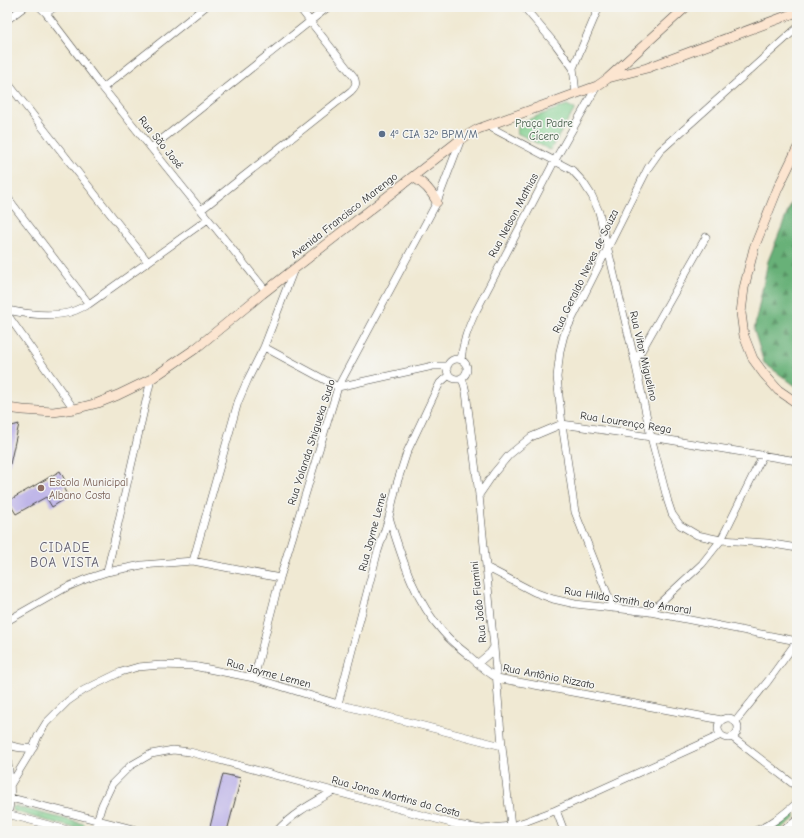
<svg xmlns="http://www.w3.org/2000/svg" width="804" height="838" viewBox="0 0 804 838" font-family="'Comic Neue',sans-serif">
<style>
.grass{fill:url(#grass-tufts);stroke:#567c5c}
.forest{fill:url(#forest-firs);stroke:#4a6e52}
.green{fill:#80ce8d;stroke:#567c5c}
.building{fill:#bfb6e8}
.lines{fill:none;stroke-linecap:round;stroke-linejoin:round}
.street-casing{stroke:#494844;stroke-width:8}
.secondary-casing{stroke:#494844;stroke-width:10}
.street{stroke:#fff;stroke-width:7}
.secondary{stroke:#fce5d0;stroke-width:9}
.service-dot{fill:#5c6f8a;stroke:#f6f6f2;stroke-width:1.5}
.education-dot{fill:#8d6e63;stroke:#f6f6f2;stroke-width:1.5}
.labels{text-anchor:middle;stroke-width:3;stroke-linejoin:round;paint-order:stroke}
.park-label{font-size:11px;fill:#445c48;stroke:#f6f6f2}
.service-label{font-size:11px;fill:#4e5e75;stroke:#f6f6f2;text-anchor:start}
.street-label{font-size:11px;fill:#2b2b2b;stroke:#f6f6f2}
.education-label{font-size:11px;fill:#785e54;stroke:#f6f6f2;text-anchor:start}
.quarter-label{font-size:13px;letter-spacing:1px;fill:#5f5c6d;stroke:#f6f6f2}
</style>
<defs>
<pattern id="grass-tufts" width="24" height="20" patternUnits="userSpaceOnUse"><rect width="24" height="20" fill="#80ce8d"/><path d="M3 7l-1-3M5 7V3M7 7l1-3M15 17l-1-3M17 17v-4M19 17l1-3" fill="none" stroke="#69a773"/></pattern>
<pattern id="forest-firs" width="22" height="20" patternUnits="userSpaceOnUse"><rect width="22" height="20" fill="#68b178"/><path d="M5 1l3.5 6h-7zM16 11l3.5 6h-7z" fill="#569063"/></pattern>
</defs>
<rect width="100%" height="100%" fill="#f6f6f2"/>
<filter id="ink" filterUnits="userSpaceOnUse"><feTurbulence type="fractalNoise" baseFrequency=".025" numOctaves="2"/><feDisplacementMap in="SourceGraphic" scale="8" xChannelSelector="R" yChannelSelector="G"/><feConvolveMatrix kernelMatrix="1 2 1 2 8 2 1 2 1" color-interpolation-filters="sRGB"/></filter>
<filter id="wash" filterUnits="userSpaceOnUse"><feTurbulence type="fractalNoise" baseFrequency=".012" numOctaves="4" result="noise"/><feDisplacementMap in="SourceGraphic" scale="16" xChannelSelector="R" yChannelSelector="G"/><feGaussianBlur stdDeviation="0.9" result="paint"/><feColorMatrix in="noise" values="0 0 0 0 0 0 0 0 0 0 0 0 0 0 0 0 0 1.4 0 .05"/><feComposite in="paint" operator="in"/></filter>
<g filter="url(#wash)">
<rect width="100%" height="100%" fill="#f0e9d3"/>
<!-- grass -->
<path class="grass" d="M 14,806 L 84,824 L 85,825 L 85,828 L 83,830 L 40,819 L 14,811 L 12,808 Z
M 792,813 L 795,815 L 795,818 L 778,831 L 775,831 L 774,828 Z"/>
<!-- forest -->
<path class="forest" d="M 797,189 L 797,387 L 764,363 L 754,330 L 768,261 Z"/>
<!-- green -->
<path class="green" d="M 567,105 L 575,109 L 550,150 L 517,133 L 519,123 Z"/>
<g id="blocks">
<!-- building -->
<path class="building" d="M 19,424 L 10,464 L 7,464 L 7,425 L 12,426 Z
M 60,471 L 67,484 L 63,487 L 68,497 L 52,507 L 46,497 L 16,514 L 8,501 Z
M 223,774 L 241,778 L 227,831 L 209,831 Z"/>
</g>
</g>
<g filter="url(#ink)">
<use href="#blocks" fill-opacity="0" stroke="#494844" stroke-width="1"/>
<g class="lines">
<!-- street casing -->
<g class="street-casing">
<path id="street" d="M 40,7 L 46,13 L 103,88 L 266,291
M 524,7 L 556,45 L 573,68 L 576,93
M 46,13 L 55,7
M 7,20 L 24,7
M 573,68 L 599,7
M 7,82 L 148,262
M 103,88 L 205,7
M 488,126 L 572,170 L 583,182 L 592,196 L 599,212 L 635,362 L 651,437 L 668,502 L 672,514 L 680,525 L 697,535 L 721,540 L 767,543 L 797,548
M 151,148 L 328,7
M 7,197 L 89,304
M 201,210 L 351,91 C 356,86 357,83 354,77 L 299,7
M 7,310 C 26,314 52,317 71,312 C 77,310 83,307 89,304 L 208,219
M 7,314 L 74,409
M 264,347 L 338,387 L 433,366 L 447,366
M447 369a10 10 0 1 1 20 0a10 10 0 1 1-20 0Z
M 461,360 C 463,342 467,331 474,315 L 555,160 L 597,86
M 635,362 L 706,237
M 461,378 L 464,384 L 466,392 L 479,495 L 494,647 L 502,746 L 511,826
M 479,495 L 494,473 L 509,455 L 531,437 L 562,424 L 651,437 L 797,461
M 389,517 C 402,558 414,600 443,632 C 450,640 458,647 466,653 C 476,662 485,671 497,678 L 722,720
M 193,561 L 238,402 L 248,379 L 264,347 L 294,269
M 486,567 L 534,592 L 553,599 L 575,604 L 650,612 L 797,641
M 107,572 L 151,379
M 613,608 L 575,512 L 562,424 L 557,377 L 560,351 L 564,335 L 648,168 L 660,151 L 797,28
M 650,612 L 702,564 L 721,540 L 763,455
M 7,621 L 65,588 L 86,579 L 107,572 L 142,565 L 193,561 L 280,578
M 477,664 L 490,653 L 494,647
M 254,678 L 280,578 L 338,387 L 437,202 L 461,139
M 338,704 L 377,554 L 389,517 L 397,483 L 407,452 L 433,397 L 440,383 L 449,375
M718 728a10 10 0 1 1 20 0a10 10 0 1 1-20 0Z
M 735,722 L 768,681 L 797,641
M 732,737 L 797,787
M 7,744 C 16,748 23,749 33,748
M 7,757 C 10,777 13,798 7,818
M 11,784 L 33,748 L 38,736 L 46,723 L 68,701 L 84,690 L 121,672 L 138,667 L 161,665 L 193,666 L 254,678 L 338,704 L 502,746
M 7,797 L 140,831
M 556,810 L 564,831
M 7,814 L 72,831
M 94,831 L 102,805 L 112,784 L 130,766 L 151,754 L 173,750 L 190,752 L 458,825 L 482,829 L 511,826 L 527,821 L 556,810 L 721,735
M 277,831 C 293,813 313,803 334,791
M 755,831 C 771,825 784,814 797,803
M 782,831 L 797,820"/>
</g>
<!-- secondary casing -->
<g class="secondary-casing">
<path id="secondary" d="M 608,78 L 647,68 L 797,12
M 797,149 L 778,188 L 754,248 L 744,288 L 741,313 L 744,336 L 753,359 L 764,374 L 778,390 L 797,403
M 413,177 C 424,183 431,190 437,202
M 7,408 L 23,410 L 53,412 L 74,409 L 98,403 L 118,395 L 151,379 L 195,349 L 262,294 L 461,139 L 478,129 L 597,86 L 607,79 L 686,7"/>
</g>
<!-- street -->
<use href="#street" class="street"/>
<!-- secondary -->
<use href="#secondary" class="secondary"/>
</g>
</g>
<!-- markers -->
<circle class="service-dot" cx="382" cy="134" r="4"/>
<circle class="education-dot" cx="41" cy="488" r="4"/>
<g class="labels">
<!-- park labels -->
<g class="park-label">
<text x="544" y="127">Praça Padre<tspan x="544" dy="13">Cícero</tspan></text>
</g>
<!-- service labels -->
<g class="service-label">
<text x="390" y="138">4ª CIA 32º BPM/M</text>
</g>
<!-- street labels -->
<g class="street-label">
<text transform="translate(161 142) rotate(51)" y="4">Rua São José</text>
<text transform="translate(344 215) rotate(-38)" y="4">Avenida Francisco Marengo</text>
<text transform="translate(513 215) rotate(-62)" y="4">Rua Nelson Mathias</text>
<text transform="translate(585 271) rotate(-64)" y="4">Rua Geraldo Neves de Souza</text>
<text transform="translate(644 356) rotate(77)" y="4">Rua Vitor Miguelino</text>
<text transform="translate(626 422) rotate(9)" y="4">Rua Lourenço Rega</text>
<text transform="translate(311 442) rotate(-72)" y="4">Rua Yolanda Shigueka Sudo</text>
<text transform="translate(372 532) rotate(-75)" y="4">Rua Jayme Leme</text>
<text transform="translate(628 600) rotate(9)" y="4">Rua Hilda Smith do Amaral</text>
<text transform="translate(478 602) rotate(-96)" y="4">Rua João Fiamini</text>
<text transform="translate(269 673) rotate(15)" y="4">Rua Jayme Lemen</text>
<text transform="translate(549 676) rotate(11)" y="4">Rua Antônio Rizzato</text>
<text transform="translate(396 796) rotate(15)" y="4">Rua Jonas Martins da Costa</text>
</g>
<!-- education labels -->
<g class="education-label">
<text x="49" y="486">Escola Municipal<tspan x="49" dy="13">Albano Costa</tspan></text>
</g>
<!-- quarter labels -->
<g class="quarter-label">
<text x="65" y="552">CIDADE<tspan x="65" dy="15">BOA VISTA</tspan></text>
</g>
</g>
<!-- margin -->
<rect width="804" height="838" fill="none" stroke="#f6f6f2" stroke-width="24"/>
</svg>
